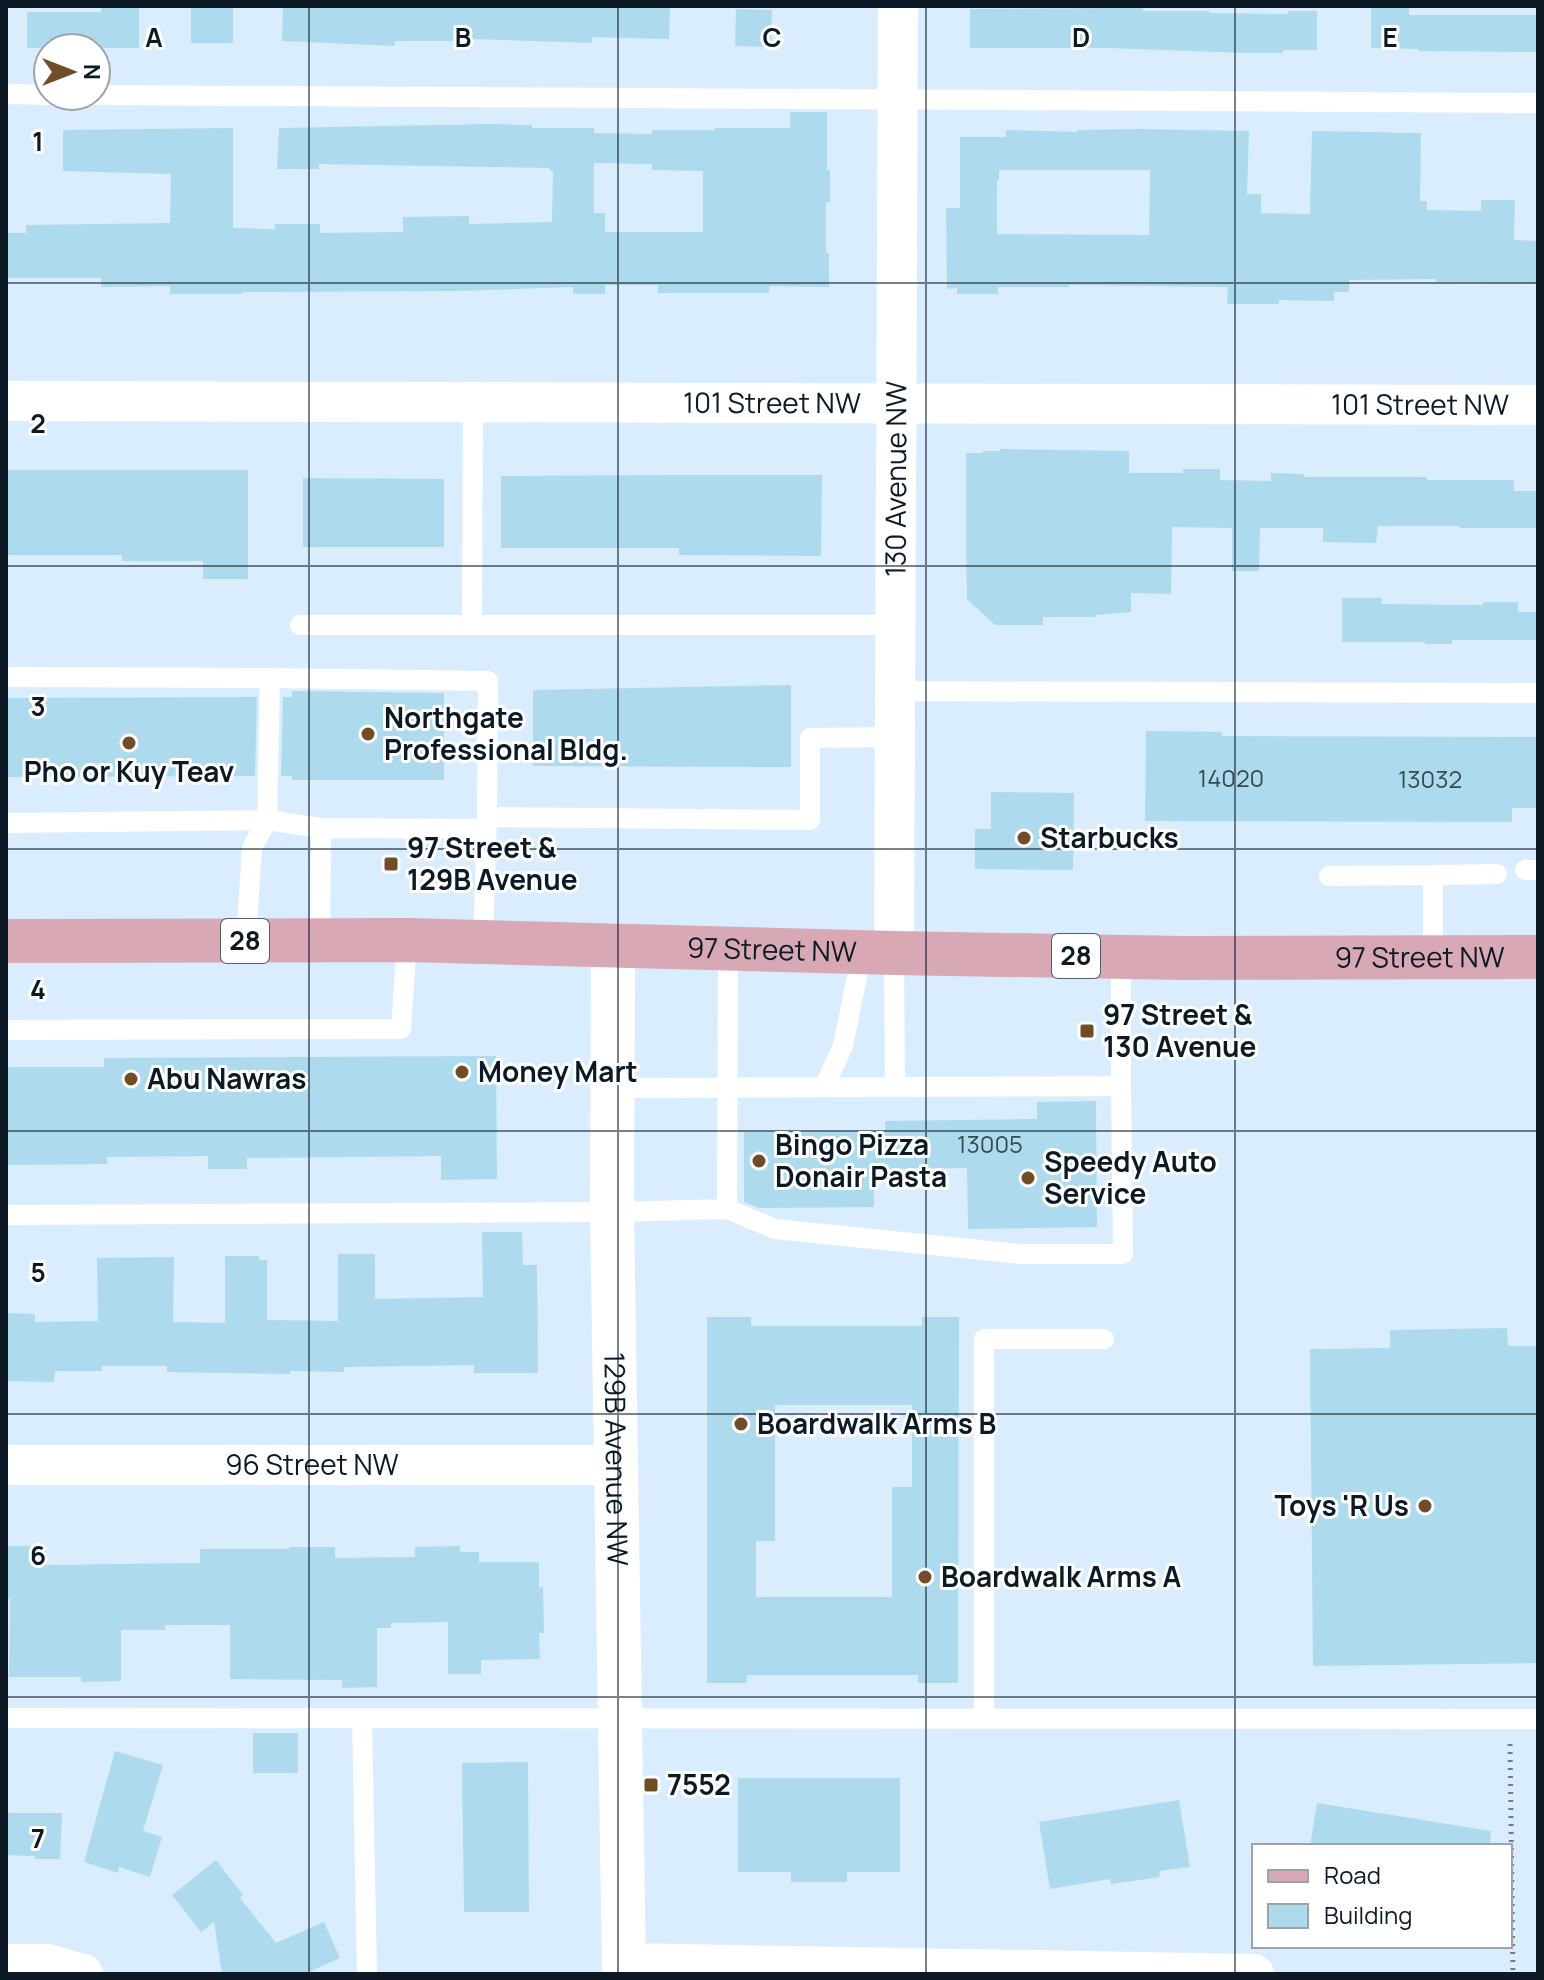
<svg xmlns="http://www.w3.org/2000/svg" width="1544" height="1980" viewBox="0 0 1544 1980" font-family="Manrope,sans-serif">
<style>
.building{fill:#addbed;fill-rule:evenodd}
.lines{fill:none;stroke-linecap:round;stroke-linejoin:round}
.path{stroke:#6e7e8c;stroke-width:5;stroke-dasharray:2 6;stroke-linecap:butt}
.service{stroke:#fff;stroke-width:20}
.minor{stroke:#fff;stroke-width:40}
.tertiary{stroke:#fff;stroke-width:44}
.primary{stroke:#d8a9b5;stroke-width:44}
.grid{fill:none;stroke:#0d1924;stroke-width:2;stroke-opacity:0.55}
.poi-dot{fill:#714d27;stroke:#fff;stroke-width:3}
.labels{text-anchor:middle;stroke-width:6;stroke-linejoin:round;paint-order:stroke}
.number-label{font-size:24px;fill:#354a56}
.shield{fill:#fff;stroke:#565e66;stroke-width:2}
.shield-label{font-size:26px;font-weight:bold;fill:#0d1924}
.street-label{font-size:28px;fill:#0d1924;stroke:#fff}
.poi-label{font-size:28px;font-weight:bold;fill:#0d1924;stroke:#fff;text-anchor:start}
.grid-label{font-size:26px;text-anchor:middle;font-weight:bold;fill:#0d1924;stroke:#fff;stroke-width:6;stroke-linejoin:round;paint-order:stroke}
</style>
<rect width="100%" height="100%" fill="#d9edff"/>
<!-- building -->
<path class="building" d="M 191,6 L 233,6 L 233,43 L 191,43 Z
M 283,6 L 670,6 L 669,39 L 592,37 L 592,43 L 471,39 L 471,41 L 395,41 L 395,46 L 282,41 Z
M 1109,6 L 1143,6 L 1143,11 L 1209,11 L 1209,13 L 1288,14 L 1288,11 L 1317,11 L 1317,50 L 1283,50 L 1283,53 L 1246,53 L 1108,48 L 970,48 L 970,9 L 1109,8 Z
M 1371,7 L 1409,8 L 1409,15 L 1538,15 L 1538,52 L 1418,51 L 1418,49 L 1371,48 Z
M 101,8 L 139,8 L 139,48 L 27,48 L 27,12 L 101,12 Z
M 736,9 L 772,10 L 771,47 L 735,46 Z
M 790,112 L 827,112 L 827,170 L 830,170 L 830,202 L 826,202 L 826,253 L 829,253 L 829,287 L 769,286 L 769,293 L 658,293 L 658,285 L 605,285 L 605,294 L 573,294 L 573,287 L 457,291 L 242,292 L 242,294 L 170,294 L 170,286 L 101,287 L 101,278 L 6,278 L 6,233 L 26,233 L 26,225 L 170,223 L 171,174 L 63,171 L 63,130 L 233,128 L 233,228 L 275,229 L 275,224 L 320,224 L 320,233 L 403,232 L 403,217 L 469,216 L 469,224 L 552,222 L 553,171 L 550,171 L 550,168 L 319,164 L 319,169 L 277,169 L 279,128 L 491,124 L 532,125 L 532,128 L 594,128 L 594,133 L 652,134 L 652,130 L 715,130 L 715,128 L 790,128 ZM 594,163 L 652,164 L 652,170 L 703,171 L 703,232 L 605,232 L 605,213 L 594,213 Z
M 1137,129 L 1249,131 L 1247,194 L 1261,194 L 1261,213 L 1310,214 L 1312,131 L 1421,133 L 1420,201 L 1427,201 L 1427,210 L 1481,211 L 1481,200 L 1515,200 L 1514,240 L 1538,241 L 1538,284 L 1436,282 L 1436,279 L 1349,280 L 1349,292 L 1334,292 L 1334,301 L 1279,300 L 1279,304 L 1227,304 L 1228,287 L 1069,285 L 1069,287 L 998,287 L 998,294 L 957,294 L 957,288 L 947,289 L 946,208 L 960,208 L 960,137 L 1006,137 L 1006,130 L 1077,132 L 1077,130 ZM 999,170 L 1150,170 L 1149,235 L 997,234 L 997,181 L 999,181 Z
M 1000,449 L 1129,451 L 1129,473 L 1183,473 L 1183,469 L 1220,469 L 1220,480 L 1271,481 L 1271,473 L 1304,474 L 1304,477 L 1427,477 L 1427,480 L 1514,480 L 1514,491 L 1538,491 L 1538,528 L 1460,528 L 1460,526 L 1378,526 L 1376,543 L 1323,542 L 1323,528 L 1260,528 L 1259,571 L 1232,571 L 1232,528 L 1172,527 L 1171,594 L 1131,593 L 1131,612 L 1095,615 L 1095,617 L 1043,617 L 1043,625 L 995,625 L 967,599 L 966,539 L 966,453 L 983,453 L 983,451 L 1000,451 Z
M 6,470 L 248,470 L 248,579 L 203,579 L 203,561 L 122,561 L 122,555 L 6,555 Z
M 679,475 L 822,475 L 821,556 L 679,555 L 679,548 L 501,548 L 501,476 Z
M 303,478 L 444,479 L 444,547 L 303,547 Z
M 1342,598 L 1382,598 L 1381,604 L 1483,605 L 1483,602 L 1518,602 L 1518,612 L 1538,612 L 1538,640 L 1452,640 L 1452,644 L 1425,644 L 1425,642 L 1342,642 Z
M 791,685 L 791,767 L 533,766 L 533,690 Z
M 292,691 L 444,693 L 444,780 L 292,780 L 292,776 L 281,776 L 283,697 L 292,697 Z
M 257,697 L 255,776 L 6,777 L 6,698 Z
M 1146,731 L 1222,732 L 1222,736 L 1538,737 L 1538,808 L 1512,808 L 1512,822 L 1145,821 Z
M 991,792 L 1074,793 L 1073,870 L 975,869 L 975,829 L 991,829 Z
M 496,1056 L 497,1179 L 441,1180 L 441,1156 L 247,1158 L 247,1169 L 208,1169 L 208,1156 L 107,1157 L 107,1164 L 6,1165 L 6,1067 L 104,1067 L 104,1058 Z
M 1096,1101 L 1097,1227 L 968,1229 L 967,1168 L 874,1169 L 874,1207 L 759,1208 L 744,1202 L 744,1132 L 885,1131 L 885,1121 L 1037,1119 L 1037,1102 Z
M 482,1232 L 522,1232 L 523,1265 L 537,1265 L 538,1373 L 474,1373 L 474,1365 L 344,1367 L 344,1372 L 290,1371 L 290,1374 L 167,1372 L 167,1366 L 102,1366 L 102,1371 L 55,1371 L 54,1382 L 6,1381 L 6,1313 L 35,1314 L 35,1322 L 98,1321 L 97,1258 L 174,1257 L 173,1322 L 225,1323 L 225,1256 L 259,1256 L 259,1260 L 267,1260 L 267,1320 L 338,1321 L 338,1254 L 375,1254 L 375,1299 L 483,1297 Z
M 707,1317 L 751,1317 L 751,1326 L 922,1326 L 922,1317 L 959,1317 L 958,1683 L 918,1683 L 918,1675 L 747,1675 L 747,1683 L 707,1683 ZM 775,1405 L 912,1405 L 912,1487 L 892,1487 L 892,1597 L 756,1597 L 756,1541 L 775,1541 Z
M 1507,1328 L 1508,1346 L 1538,1346 L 1538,1663 L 1313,1666 L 1310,1349 L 1390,1348 L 1390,1330 Z
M 6,1546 L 46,1546 L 46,1565 L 200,1563 L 200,1549 L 289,1549 L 289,1547 L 335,1547 L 335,1558 L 415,1557 L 415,1547 L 460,1546 L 460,1552 L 479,1552 L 479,1562 L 539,1562 L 539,1587 L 543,1587 L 544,1633 L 539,1633 L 540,1659 L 481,1660 L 481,1674 L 448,1674 L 448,1622 L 391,1623 L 391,1628 L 377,1628 L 377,1687 L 342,1688 L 342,1680 L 230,1679 L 230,1625 L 165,1625 L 165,1630 L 121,1630 L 121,1681 L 81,1682 L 81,1677 L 9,1677 L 10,1599 L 6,1599 Z
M 253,1733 L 298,1733 L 298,1773 L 253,1773 Z
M 115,1751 L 163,1765 L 143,1831 L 162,1837 L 150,1877 L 119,1867 L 118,1873 L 84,1862 Z
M 528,1762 L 529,1912 L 464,1912 L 462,1763 Z
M 738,1778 L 900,1778 L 900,1872 L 847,1872 L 847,1882 L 791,1882 L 791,1872 L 738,1872 Z
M 1179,1800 L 1190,1867 L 1159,1871 L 1160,1877 L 1111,1884 L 1110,1879 L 1050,1889 L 1039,1822 Z
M 1317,1803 L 1491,1831 L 1490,1846 L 1310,1846 Z
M 6,1813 L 62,1813 L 60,1859 L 35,1859 L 35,1856 L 6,1855 Z
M 216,1860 L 243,1895 L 240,1898 L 276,1943 L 324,1922 L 340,1958 L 304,1974 L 222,1974 L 214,1922 L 201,1932 L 172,1895 Z"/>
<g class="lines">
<!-- path -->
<path class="path" d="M 1510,1744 L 1513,1974"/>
<!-- service -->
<path class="service" d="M 6,94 L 48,95
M 96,95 L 1538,103
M 300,625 L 897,625
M 472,625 L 473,402
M 6,677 L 270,678 L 267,820 L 252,848 L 246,941
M 270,678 L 488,681 L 487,817
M 896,691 L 1538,693
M 6,823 L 267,820 L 321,828
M 1525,870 L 1538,870
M 1329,876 L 1433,875
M 320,940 L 321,828 L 487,829
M 483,943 L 487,817 L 810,820 L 810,738 L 896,737
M 894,953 L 895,1086
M 1433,957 L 1433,875 L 1497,874
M 6,1030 L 401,1029 L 407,940
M 824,1087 L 843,1046 L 862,952
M 613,1088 L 1121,1086 L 1121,957
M 727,1209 L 775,1229 L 1020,1254 L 1123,1254 L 1121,1086
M 6,1215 L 612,1212 L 727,1209 L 728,948
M 6,1718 L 1538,1719
M 362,1719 L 367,1974
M 984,1719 L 984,1339 L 1104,1339"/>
<!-- minor -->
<g class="minor">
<path id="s1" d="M 6,401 L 1538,405"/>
<path id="s2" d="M 894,953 L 898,6"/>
<path id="s3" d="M 6,1465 L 617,1465"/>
<path d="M 624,1963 L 1254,1974"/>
<path d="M 6,1964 L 47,1964 L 83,1974"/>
</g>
<!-- tertiary -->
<path class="tertiary" id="s4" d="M 613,945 L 612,1212 L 624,1974"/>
<!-- primary -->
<path class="primary" id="s5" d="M 6,941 L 407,940 L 894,953 L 1183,958 L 1538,957"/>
</g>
<!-- grid -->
<path class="grid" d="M 309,6 L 309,1974M 618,6 L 618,1974M 926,6 L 926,1974M 1235,6 L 1235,1974M 6,283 L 1538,283M 6,566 L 1538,566M 6,849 L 1538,849M 6,1131 L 1538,1131M 6,1414 L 1538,1414M 6,1697 L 1538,1697"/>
<!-- markers -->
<g class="poi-dot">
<circle cx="368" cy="734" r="8"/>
<circle cx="129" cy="743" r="8"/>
<circle cx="1024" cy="838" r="8"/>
<rect x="383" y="856" width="16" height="16" rx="4"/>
<rect x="1079" y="1023" width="16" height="16" rx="4"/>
<circle cx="462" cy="1072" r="8"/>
<circle cx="131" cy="1079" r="8"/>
<circle cx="759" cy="1161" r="8"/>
<circle cx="1028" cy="1178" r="8"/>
<circle cx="741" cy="1424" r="8"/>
<circle cx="1425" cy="1506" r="8"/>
<circle cx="925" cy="1577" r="8"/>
<rect x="643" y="1777" width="16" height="16" rx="4"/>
</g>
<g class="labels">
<!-- number labels -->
<g class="number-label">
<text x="1231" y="787">14020</text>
<text x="1430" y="788">13032</text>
<text x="990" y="1153">13005</text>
</g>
<!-- shield labels -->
<g class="shield">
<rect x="221" y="919" width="48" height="44" rx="6"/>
<rect x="1052" y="934" width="48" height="44" rx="6"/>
</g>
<g class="shield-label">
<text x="245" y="950">28</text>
<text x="1076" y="965">28</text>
</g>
<!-- street labels -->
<g class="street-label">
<text dy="10" stroke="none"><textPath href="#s1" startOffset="766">101 Street NW</textPath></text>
<text dy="10" stroke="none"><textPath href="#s1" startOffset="1414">101 Street NW</textPath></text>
<text dy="10" stroke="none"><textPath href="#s2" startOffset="474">130 Avenue NW</textPath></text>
<text dy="10" stroke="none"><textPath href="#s5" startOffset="766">97 Street NW</textPath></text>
<text dy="10" stroke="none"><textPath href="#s5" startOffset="1414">97 Street NW</textPath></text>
<text dy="10" stroke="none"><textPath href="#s4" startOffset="514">129B Avenue NW</textPath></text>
<text dy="10" stroke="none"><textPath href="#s3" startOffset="306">96 Street NW</textPath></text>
</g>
<!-- poi labels -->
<g class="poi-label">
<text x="384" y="728">Northgate<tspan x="384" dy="32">Professional Bldg.</tspan></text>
<text x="129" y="782" text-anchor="middle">Pho or Kuy Teav</text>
<text x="1040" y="848">Starbucks</text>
<text x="407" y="858">97 Street &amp;<tspan x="407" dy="32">129B Avenue</tspan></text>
<text x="1103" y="1025">97 Street &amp;<tspan x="1103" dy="32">130 Avenue</tspan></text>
<text x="478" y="1082">Money Mart</text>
<text x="147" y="1089">Abu Nawras</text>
<text x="775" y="1155">Bingo Pizza<tspan x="775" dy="32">Donair Pasta</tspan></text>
<text x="1044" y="1172">Speedy Auto<tspan x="1044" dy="32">Service</tspan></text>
<text x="757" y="1434">Boardwalk Arms B</text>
<text x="1409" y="1516" text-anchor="end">Toys 'R Us</text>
<text x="941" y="1587">Boardwalk Arms A</text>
<text x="667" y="1795">7552</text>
</g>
</g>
<g class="grid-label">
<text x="154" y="47">A</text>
<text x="463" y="47">B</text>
<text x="772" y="47">C</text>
<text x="1081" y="47">D</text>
<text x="1390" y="47">E</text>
<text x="38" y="151">1</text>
<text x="38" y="433">2</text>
<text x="38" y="716">3</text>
<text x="38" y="999">4</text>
<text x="38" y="1282">5</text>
<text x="38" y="1565">6</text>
<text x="38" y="1848">7</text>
</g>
<!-- border -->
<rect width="1544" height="1980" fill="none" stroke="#0d1924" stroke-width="16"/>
<!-- legend -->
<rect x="1252" y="1844" width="260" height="104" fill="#ffffff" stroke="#9ea3a7" stroke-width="2"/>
<rect x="1268" y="1870" width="40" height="12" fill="#d8a9b5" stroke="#9ea3a7" stroke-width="2"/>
<text x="1324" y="1884" font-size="24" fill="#0d1924">Road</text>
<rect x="1268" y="1904" width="40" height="24" fill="#addbed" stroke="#9ea3a7" stroke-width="2"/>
<text x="1324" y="1924" font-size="24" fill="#0d1924">Building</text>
<!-- north arrow -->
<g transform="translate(72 72) rotate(90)"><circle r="38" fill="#ffffff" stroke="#9ea3a7" stroke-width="2"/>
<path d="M0-6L14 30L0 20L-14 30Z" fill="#714d27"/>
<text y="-12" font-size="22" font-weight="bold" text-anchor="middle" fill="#0d1924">N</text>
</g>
</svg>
